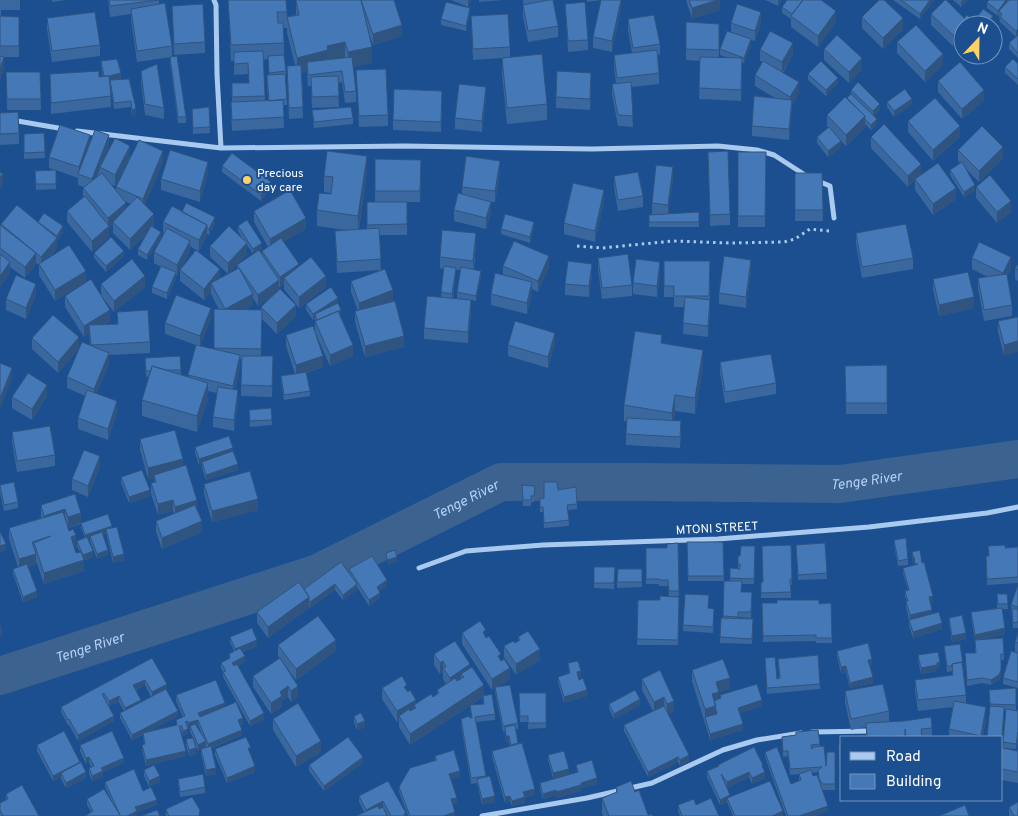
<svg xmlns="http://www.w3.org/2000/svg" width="1018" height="816" viewBox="0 0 1018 816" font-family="Overpass,sans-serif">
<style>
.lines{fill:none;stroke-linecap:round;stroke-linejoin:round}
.river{stroke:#3c6290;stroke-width:38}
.path{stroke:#a9c9ee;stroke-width:3;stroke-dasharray:2.5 4;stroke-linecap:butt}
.minor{stroke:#a9c9ee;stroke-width:5}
.wall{fill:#3a679d;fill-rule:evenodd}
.shaded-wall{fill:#305480}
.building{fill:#4478b7;stroke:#305480}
.poi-dot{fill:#ffd166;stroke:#1b4f8f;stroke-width:2}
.labels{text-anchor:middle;stroke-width:4;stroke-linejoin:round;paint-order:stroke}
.poi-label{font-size:12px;fill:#fff;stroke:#1b4f8f;text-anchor:start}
.street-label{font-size:12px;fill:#fff;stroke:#1b4f8f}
.water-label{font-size:14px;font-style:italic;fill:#b5d3f5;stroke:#1b4f8f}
</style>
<rect width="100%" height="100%" fill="#1b4f8f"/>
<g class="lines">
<!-- river -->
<path class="river" id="s1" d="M 0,676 L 318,573 L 501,482 L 643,482 L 840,484 L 1018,459"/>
<!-- path -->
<path class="path" d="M 577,246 L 602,248 L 673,241 L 730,243 L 784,242 L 795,239 L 810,229 L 829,231"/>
<!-- minor -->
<path class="minor" d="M 214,0 L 216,5 L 217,74 L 221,148
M 0,118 L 64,129
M 77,131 L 221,148 L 405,146 L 592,149 L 718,146 L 757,150 L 774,155 L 805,175
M 818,181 L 830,186 L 834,218
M 419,568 L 466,551 L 543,545 L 718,539 L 869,527 L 987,513 L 1018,507
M 812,732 L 871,731
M 482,816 L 587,798 L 652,783 L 723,750 L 757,740 L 801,733"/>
</g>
<!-- wall -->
<path class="wall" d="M 0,0 L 20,0 L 20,10 L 1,10 L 1,16 L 19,17 L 19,57 L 3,57 L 4,68 L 0,80 Z
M 52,0 L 66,0 L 52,2 Z
M 108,0 L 159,0 L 159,4 L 172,46 L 172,57 L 137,62 L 131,20 L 131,14 L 110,17 Z
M 228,0 L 287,12 L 287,28 L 284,28 L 284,58 L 286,71 L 286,77 L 285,77 L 287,99 L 287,105 L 283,105 L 284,128 L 232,131 L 231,113 L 231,102 L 232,102 L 232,83 L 249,83 L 248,74 L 234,75 L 234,61 L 231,61 ZM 268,59 L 269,75 L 267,75 L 267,81 L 268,101 L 265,101 L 263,60 Z
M 296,0 L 394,0 L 402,36 L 373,45 L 369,34 L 372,63 L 353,67 L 356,91 L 356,102 L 345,103 L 342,82 L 338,83 L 339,107 L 312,108 L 311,86 L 308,86 L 307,71 L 302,73 L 303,118 L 289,119 L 287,66 L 295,65 L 287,33 L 287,17 L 296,15 Z
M 451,0 L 471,0 L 468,7 Z
M 479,0 L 503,0 L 479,2 Z
M 523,0 L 553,0 L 558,26 L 558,37 L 528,42 L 523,16 Z
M 587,0 L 621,0 L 621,9 L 612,52 L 593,48 L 593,37 L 601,0 L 587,2 Z
M 686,0 L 720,0 L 720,10 L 692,19 Z
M 765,0 L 781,0 L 778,6 Z
M 893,0 L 934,0 L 920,19 Z
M 953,0 L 968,0 L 961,7 Z
M 1018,0 L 1018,34 L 1016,37 L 1000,22 L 999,15 L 998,16 L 987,8 L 987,2 Z
M 565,4 L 588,40 L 588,50 L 568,52 Z
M 172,6 L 205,42 L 205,53 L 174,55 Z
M 782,7 L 836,22 L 818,47 L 791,27 L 791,19 L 782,13 Z
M 470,14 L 466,31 L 441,25 L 441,19 Z
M 931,14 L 964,18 L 973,25 L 963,25 L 953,46 L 931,25 Z
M 471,16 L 510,47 L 510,57 L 547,104 L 547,120 L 507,124 L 502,74 L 502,58 L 473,60 Z
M 978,16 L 993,22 L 990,25 L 982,25 L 978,22 Z
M 862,17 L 903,29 L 883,49 L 862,28 Z
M 47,18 L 100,45 L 100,56 L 52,62 L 47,29 Z
M 628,19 L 660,44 L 660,55 L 657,55 L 659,73 L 659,84 L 631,87 L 633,127 L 618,126 L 612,95 L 612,84 L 616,84 L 614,66 L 614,55 L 632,53 L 628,30 Z
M 686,22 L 719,24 L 719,58 L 729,58 L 720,55 L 720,49 L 731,32 L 731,23 L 761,23 L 755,41 L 751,40 L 751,45 L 744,63 L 742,62 L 741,101 L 699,99 L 700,61 L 686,60 Z
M 1018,35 L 1018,58 L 1009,49 L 1009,43 Z
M 897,42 L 943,65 L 925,82 L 897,53 Z
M 824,49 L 862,69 L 849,83 L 824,60 Z
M 760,50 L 793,54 L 783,73 L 799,93 L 792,105 L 789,140 L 752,136 L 752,126 L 775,98 L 755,86 L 755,75 L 763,62 L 760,61 Z
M 170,57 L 186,117 L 186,123 L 178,123 L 170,63 Z
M 101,61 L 121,79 L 119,79 L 129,79 L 136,114 L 132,116 L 131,107 L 114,109 L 110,82 L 111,107 L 51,114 L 50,74 L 99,77 L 103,77 L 101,66 Z
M 1018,64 L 1018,85 L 1005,73 L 1005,67 Z
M 356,70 L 388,115 L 388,126 L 359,127 Z
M 141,71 L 164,108 L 164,119 L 145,115 L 141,82 Z
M 6,72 L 40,72 L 41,110 L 7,110 Z
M 808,74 L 838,83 L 826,96 L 808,80 Z
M 938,81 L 984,101 L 962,119 L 938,92 Z
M 591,84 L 590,110 L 556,108 L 556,97 Z
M 851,90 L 880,110 L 874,116 L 877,124 L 871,130 L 865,124 L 865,127 L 846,146 L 841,141 L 841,147 L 828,157 L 817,143 L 817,137 L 828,128 L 827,126 L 827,115 L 851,94 Z
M 486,98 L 482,132 L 455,129 L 455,118 Z
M 442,102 L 441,132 L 393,130 L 393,120 Z
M 887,102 L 912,104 L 894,117 L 887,107 Z
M 209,107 L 210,133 L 193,134 L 192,109 Z
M 312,110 L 353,118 L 353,124 L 314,128 Z
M 0,113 L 19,133 L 19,144 L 0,145 Z
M 908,121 L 960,137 L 933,161 L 908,132 Z
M 44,133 L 45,158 L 24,159 L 24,134 Z
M 871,137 L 921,175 L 956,199 L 933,215 L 915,190 L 915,180 L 908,187 L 871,148 Z
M 90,144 L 109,146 L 103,162 L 130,157 L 163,162 L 145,205 L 154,225 L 153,227 L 161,237 L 147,260 L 138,255 L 138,249 L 148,232 L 130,250 L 113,233 L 113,225 L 109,228 L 109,237 L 92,252 L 67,222 L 67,211 L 83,198 L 83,188 L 84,187 L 78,185 L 78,178 L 56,170 L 56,189 L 36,190 L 35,171 L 54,170 L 49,168 L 49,157 ZM 130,157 L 116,187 L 116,190 L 111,184 L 115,186 ZM 126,202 L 131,204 L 126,208 Z
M 958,150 L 1003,158 L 979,182 L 965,168 L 975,191 L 964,197 L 950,175 L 950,170 L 961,163 L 958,161 Z
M 708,152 L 730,214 L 730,225 L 710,226 Z
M 738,152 L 766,152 L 765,227 L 738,227 Z
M 375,159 L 421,160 L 420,202 L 375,202 Z
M 222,166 L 271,188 L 261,201 L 222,172 Z
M 367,172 L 359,229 L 367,229 L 367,202 L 407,202 L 407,235 L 379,235 L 381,270 L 393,301 L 404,347 L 365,357 L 355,322 L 355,311 L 358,311 L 351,292 L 351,281 L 381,270 L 337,273 L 335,231 L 344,230 L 317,226 L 317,210 L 331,194 L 331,193 L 324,192 L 324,176 Z
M 500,172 L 495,202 L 489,202 L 491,213 L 486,229 L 454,221 L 454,210 L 462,194 L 462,187 Z
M 208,173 L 200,202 L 161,190 L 161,179 Z
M 795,173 L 822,173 L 823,221 L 795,221 Z
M 614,176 L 643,196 L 643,207 L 618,211 L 614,187 Z
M 673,178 L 668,214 L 699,212 L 699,227 L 649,227 L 649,215 L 656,214 L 652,214 L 652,203 Z
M 976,187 L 1011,212 L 997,223 L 976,198 Z
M 604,201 L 595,242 L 564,234 L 564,223 Z
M 254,211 L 306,229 L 283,242 L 299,267 L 326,287 L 299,308 L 284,289 L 284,284 L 279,287 L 279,289 L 296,316 L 277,334 L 262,319 L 261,356 L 273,356 L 272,397 L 241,396 L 241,359 L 240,359 L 240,366 L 235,390 L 238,401 L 234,431 L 213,427 L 213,417 L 217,393 L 208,391 L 208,399 L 197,432 L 142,416 L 142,400 L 149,376 L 146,377 L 145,364 L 180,356 L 181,375 L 188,377 L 196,345 L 165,334 L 165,323 L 211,318 L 200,346 L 214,349 L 214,309 L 219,310 L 211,294 L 211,292 L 204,300 L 180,281 L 180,270 L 176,276 L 176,278 L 167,299 L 152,293 L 152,287 L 161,267 L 154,263 L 154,252 L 164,233 L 163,233 L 163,222 L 182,212 L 215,223 L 209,235 L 207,234 L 207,236 L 199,251 L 196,250 L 220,278 L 228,274 L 210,257 L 210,246 L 243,240 L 238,231 L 238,226 L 262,249 L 259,251 L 262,254 L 262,251 L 268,247 L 254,222 ZM 247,245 L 253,254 L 237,265 L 237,269 L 229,273 L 247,254 ZM 190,246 L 196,250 L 181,268 L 190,252 ZM 270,297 L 261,307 L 261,310 L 244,310 L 253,305 L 253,298 L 258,306 Z
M 38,222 L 63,232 L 57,241 L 57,248 L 51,256 L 86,282 L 55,301 L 39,275 L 39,265 L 36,263 L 36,264 L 25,278 L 10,267 L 10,273 L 0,287 L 0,225 L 1,226 L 1,224 Z
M 534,228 L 530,243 L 501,234 L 501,229 Z
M 856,233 L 913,258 L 913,269 L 862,278 L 856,244 Z
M 476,244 L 474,270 L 481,276 L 476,301 L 471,300 L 471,311 L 468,343 L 424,339 L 424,328 L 441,297 L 444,269 L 440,268 L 440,257 ZM 456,270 L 461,270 L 457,292 L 457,298 L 465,299 L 453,298 Z
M 94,253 L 124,256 L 106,272 L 94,258 Z
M 598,258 L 632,285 L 632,296 L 602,299 L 598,269 Z
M 972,258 L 1011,268 L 1007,276 L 1012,305 L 1012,316 L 984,321 L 978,289 L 978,278 L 988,277 L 972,269 Z
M 664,261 L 710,261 L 710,311 L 708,337 L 683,334 L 684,307 L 674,307 L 674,297 L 664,297 Z
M 1018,264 L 1018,281 L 1015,279 L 1015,268 Z
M 503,266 L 549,267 L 538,292 L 532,289 L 532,293 L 527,314 L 491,305 L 491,294 L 503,275 Z
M 751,271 L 746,308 L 719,304 L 719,293 Z
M 660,273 L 657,297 L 633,294 L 633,283 Z
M 592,275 L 589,297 L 565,295 L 565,284 Z
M 933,279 L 974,308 L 939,316 L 933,290 Z
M 101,284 L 145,287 L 114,312 L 102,297 L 110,321 L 104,325 L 117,324 L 117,312 L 150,342 L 150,353 L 109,355 L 109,364 L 96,394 L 117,412 L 108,440 L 78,429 L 78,418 L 85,396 L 67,388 L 67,377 L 90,345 L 89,333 L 84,337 L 65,307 L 65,296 L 101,295 Z
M 36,295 L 26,319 L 6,310 L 6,299 Z
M 338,303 L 341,315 L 340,316 L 353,356 L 330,366 L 315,332 L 315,319 L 313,320 L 306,310 L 306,304 Z
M 1018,317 L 1004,356 L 998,332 L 998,321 Z
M 286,335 L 323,367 L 306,373 L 310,391 L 310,396 L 284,400 L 281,382 L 281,376 L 295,374 L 286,346 Z
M 32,338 L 79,348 L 58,373 L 32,349 Z
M 662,343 L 703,366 L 695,414 L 675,411 L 673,421 L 681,432 L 680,448 L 626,445 L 626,421 L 624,421 L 624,405 Z
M 555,344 L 548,368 L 508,356 L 508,345 Z
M 720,362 L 776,383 L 776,394 L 725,403 L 720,373 Z
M 887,365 L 887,414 L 846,414 L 845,366 Z
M 47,396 L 32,420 L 12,408 L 12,397 Z
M 271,408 L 272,425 L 250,427 L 249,410 Z
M 12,432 L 55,455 L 55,466 L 17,472 L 12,442 Z
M 140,439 L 183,466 L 197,509 L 202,532 L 162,549 L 156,532 L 156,521 L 174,514 L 173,511 L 158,515 L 151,494 L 151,483 L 154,483 L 154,478 L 148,479 L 140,450 Z
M 195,447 L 233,452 L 238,470 L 206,480 L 202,468 L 202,464 L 199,465 L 195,453 Z
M 100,467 L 88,497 L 72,490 L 72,479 Z
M 121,477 L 150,496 L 129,503 L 121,483 Z
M 204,484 L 258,510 L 212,522 L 204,494 Z
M 0,485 L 18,502 L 18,508 L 4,511 L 0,493 Z
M 522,485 L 535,486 L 534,502 L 531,502 L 531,506 L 523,506 Z
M 558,490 L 577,504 L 577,509 L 568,510 L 569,526 L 544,528 L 543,512 L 540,512 L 540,499 L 544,498 Z
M 75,494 L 81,523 L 112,528 L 124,560 L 113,563 L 106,533 L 103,535 L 108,555 L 97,559 L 90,541 L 90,539 L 88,540 L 93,557 L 84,560 L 84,571 L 44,584 L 36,561 L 36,565 L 28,567 L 37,597 L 23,602 L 13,574 L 13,569 L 18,567 L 9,539 L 9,528 L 41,518 L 41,505 ZM 81,524 L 81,528 L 85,538 L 77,541 L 77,546 L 80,552 L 76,553 L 74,547 L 76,546 L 68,528 Z
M 894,540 L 908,559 L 908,565 L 898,566 L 894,545 Z
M 687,542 L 723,542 L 724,581 L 688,581 Z
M 678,543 L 679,596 L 673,596 L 679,597 L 678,645 L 637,645 L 638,600 L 660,600 L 669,596 L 668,586 L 659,586 L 659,584 L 646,584 L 646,548 L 667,548 Z
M 825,543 L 827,579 L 798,580 L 796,545 Z
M 791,545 L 792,585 L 791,585 L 791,598 L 761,598 L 761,582 L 763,582 Z
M 755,546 L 754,584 L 742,584 L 741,592 L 752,592 L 751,618 L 738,617 L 738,618 L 753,619 L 752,644 L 720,643 L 721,618 L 723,618 L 724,581 L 730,581 L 730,568 L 738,569 L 738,556 L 740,556 Z
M 1018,547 L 1018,583 L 987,585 L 986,561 L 988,556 L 1005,548 Z
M 912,552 L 922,563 L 933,602 L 930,603 L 932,614 L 942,629 L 913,638 L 909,626 L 909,620 L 906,607 L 906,601 L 907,601 L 905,597 L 905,591 L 908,590 L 903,573 L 903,568 L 915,565 L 914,562 L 913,563 Z
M 594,567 L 615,567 L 614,589 L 594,588 Z
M 349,569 L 387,586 L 379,591 L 380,598 L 369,606 L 357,587 L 357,590 L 343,600 L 335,590 L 310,608 L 309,606 L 309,608 L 268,638 L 257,623 L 257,612 L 304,589 L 349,574 Z
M 642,569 L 642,587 L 617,588 L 617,582 Z
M 1018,584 L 1018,628 L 1013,628 L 1011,605 Z
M 997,594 L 1007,594 L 1008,609 L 1002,609 L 1005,634 L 978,640 L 1004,654 L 1004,660 L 1001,660 L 1001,676 L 999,680 L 991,685 L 982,683 L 967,686 L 965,659 L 975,653 L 975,640 L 971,618 L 971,612 L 997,608 Z
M 762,603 L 831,603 L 832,643 L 816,643 L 816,641 L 763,642 Z
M 708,608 L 714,614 L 713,633 L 683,631 L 683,625 Z
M 949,618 L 966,639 L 952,642 L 949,623 Z
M 1018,632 L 1018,688 L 1003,684 L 1003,678 L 1015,652 L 1015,642 Z
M 462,633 L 486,637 L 501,660 L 510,679 L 497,687 L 518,723 L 518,729 L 515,729 L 518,744 L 535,795 L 525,798 L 525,803 L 512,806 L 510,801 L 505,803 L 492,757 L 492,751 L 510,747 L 509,742 L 506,742 L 505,731 L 503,732 L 495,693 L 495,688 L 492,690 L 462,644 Z
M 230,637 L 257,646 L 242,652 L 245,662 L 238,665 L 264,719 L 250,726 L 223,677 L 223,672 L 221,668 L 221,663 L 229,659 L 229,654 L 234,651 L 230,642 Z
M 518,637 L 540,660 L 516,675 L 504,657 L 504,646 L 515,643 L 518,641 Z
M 278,645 L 336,651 L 296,680 L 278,656 Z
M 944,646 L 963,664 L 966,695 L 966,703 L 986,717 L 983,737 L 949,737 L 949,729 L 953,707 L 918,711 L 915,691 L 915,680 L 952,675 L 952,671 L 947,672 Z
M 837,651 L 872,665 L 870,665 L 873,683 L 850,688 L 846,672 L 841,673 L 837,657 Z
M 434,654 L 470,668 L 495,714 L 495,720 L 476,722 L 486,777 L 495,802 L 482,805 L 477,783 L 471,784 L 461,725 L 461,719 L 471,718 L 470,705 L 483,704 L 483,697 L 410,745 L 399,727 L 399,721 L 397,722 L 382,699 L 382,688 L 407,692 L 416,704 L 433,697 L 437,694 L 437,690 L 446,684 L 443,679 L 443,672 L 440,674 L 434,665 Z
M 918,655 L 940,668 L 937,668 L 937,671 L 921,674 L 918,661 Z
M 152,658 L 167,689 L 166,690 L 178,716 L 149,731 L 176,725 L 176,720 L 183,717 L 176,701 L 176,695 L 225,706 L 243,724 L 240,725 L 242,735 L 212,748 L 216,774 L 206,776 L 201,754 L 201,749 L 198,751 L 194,742 L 196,754 L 189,756 L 186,745 L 186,739 L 193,738 L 190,732 L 190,729 L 188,729 L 188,727 L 188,734 L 183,736 L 182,731 L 181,732 L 186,756 L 146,766 L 142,750 L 142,745 L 144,744 L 143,735 L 132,740 L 120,718 L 120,713 L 124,711 L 119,702 L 109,706 L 114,721 L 78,741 L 69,725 L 68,725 L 61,712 L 61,707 ZM 145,685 L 151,697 L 141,702 L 136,690 ZM 198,725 L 204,739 L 196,726 Z
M 280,658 L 298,697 L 291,702 L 288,697 L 282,701 L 282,707 L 271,714 L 253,687 L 253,676 Z
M 765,658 L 777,679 L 779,679 L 778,659 L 820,684 L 820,689 L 767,694 Z
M 568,663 L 581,677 L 578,677 L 587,696 L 564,703 L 558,682 L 558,677 L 569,674 Z
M 660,670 L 674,712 L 668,714 L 689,761 L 680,766 L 678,762 L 648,777 L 624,731 L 624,725 L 653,711 L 642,690 L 642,679 Z
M 692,670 L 730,689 L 719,692 L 719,699 L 720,699 L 720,695 L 762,706 L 740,713 L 743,730 L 710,740 L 692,681 Z
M 1016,688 L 1016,710 L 1018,711 L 1018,749 L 1017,738 L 1016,749 L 1003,748 L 1006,710 L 1004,710 L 1002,740 L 1002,737 L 990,706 L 989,696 L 989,690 Z
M 845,691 L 889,711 L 889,722 L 932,728 L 932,737 L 866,737 L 866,727 L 851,730 L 845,702 Z
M 519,693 L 546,693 L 546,728 L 528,729 L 528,722 L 520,722 Z
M 609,704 L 640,705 L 614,719 L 609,709 Z
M 354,716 L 365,727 L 357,730 L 354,722 Z
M 273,719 L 321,752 L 296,767 L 273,730 Z
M 818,730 L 820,747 L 826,766 L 835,752 L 835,790 L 823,790 L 821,788 L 828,811 L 815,816 L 786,816 L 765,757 L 765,752 L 791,784 L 799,781 L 799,774 L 790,775 L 788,756 L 783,757 L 782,737 L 796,735 ZM 818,772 L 818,780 L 813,776 L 812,773 Z
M 37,745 L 80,763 L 86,778 L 66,788 L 61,779 L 61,777 L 53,781 L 37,751 Z
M 80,745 L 124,763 L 103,772 L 103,777 L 92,781 L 89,774 L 89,768 L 91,767 L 89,762 L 86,764 L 80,751 Z
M 839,745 L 842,745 L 842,800 L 840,800 Z
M 1002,748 L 1018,751 L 1018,783 L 1002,780 Z
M 215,749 L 251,753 L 255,772 L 227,783 L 215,755 Z
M 548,755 L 569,774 L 553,778 L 548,760 Z
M 435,756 L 460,777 L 451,779 L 457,803 L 452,804 L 455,816 L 408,816 L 399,792 L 399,787 L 435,761 Z
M 363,763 L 324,791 L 309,771 L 309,765 Z
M 576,765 L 597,784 L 581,788 L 581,791 L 556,798 L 556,795 L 543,799 L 540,789 L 540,783 L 577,772 Z
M 718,765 L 763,769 L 765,778 L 752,784 L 749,777 L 727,788 L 730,797 L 783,816 L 733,816 L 727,802 L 720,805 L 707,777 L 707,771 L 718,767 Z
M 144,770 L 160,782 L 149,787 L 144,776 Z
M 178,779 L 205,787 L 205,793 L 180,797 L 178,784 Z
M 388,781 L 406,816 L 388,816 L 385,811 L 364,812 L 359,802 L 359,796 Z
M 105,782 L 143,791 L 157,805 L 137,812 L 137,816 L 91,812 L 87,805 L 87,799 L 112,801 L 105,787 Z
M 616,787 L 635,792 L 648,815 L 653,816 L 603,816 L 602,814 L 602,798 L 616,793 Z
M 6,794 L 39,816 L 0,816 L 0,803 L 6,800 Z
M 678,805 L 696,805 L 719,816 L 680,816 L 678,811 Z
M 1009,807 L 1018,816 L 1009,816 Z
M 166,809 L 200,816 L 166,816 Z"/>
<!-- shaded-wall -->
<path class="shaded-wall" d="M 468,0 L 471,0 L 468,7 Z
M 621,0 L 621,9 L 612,52 L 612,41 Z
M 717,0 L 720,0 L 720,10 L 692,19 L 692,8 Z
M 778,0 L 781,0 L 778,6 Z
M 930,0 L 934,0 L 920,19 L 920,14 Z
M 963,0 L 968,0 L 961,7 L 961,2 Z
M 1006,0 L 1011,0 L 999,11 L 999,15 L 998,16 L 998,11 Z
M 470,8 L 470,14 L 466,31 L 466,26 Z
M 836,11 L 836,22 L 818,47 L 818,36 Z
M 761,12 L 761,23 L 755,41 L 755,31 Z
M 993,16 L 993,22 L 990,25 L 987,25 L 987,24 Z
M 903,18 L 903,29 L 883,49 L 883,38 Z
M 973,20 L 973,25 L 969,25 Z
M 967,21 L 967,25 L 963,25 L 963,36 L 953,46 L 953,35 Z
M 402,25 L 402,36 L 373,45 L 373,34 Z
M 1018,29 L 1018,34 L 1016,37 L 1016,31 Z
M 751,39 L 751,45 L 744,63 L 744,58 Z
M 345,42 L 345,58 L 307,62 L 307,71 L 297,74 L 297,58 L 327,46 Z
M 793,43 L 793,54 L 782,73 L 782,62 Z
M 372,47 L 372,63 L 348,68 L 348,52 Z
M 943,54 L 943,65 L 925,82 L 925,71 Z
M 4,57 L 4,68 L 0,80 L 0,69 Z
M 862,58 L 862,69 L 849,83 L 849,72 Z
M 121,73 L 121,79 L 105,83 L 105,77 Z
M 838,78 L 838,83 L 826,96 L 826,90 Z
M 799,82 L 799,93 L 792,105 L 789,140 L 790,97 Z
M 486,87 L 486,98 L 482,132 L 482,121 Z
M 984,90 L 984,101 L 962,119 L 962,109 Z
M 912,99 L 912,104 L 894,117 L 894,111 Z
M 880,104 L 880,110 L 873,117 L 873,111 Z
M 136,108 L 136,114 L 132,116 L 132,110 Z
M 865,116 L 865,127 L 846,146 L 846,135 Z
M 877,119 L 877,124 L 871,130 L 871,125 Z
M 960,126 L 960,137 L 933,161 L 933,150 Z
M 90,135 L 90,145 L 79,175 L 79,167 Z
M 109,135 L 109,146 L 100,168 L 100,167 L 100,169 L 92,190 L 92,179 Z
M 841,141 L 841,147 L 828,157 L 828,151 Z
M 130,146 L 130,157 L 115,186 L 115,175 Z
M 1003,147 L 1003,158 L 979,182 L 979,171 Z
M 163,151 L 163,162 L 143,210 L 143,199 Z
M 367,156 L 367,172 L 358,232 L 358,216 Z
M 500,161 L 500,172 L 495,202 L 495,191 Z
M 208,162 L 208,173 L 200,202 L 200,191 Z
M 921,164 L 921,175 L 908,187 L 908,176 Z
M 673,167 L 673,178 L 668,216 L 668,205 Z
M 3,174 L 3,185 L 0,189 L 0,178 Z
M 271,182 L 271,188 L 261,201 L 261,195 Z
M 975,185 L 975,191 L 964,197 L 964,192 Z
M 956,188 L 956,199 L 933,215 L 933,204 Z
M 604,190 L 604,201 L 595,242 L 595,231 Z
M 1011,201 L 1011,212 L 997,223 L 997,212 Z
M 491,202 L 491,213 L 486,229 L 486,218 Z
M 126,203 L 126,214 L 113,222 L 113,225 L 109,228 L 109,237 L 92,252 L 92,241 L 108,227 L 108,218 Z
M 154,214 L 154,225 L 130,250 L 130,239 Z
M 215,217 L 215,223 L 209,235 L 209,229 Z
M 306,218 L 306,229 L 270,250 L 270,239 Z
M 534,222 L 534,228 L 530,243 L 530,237 Z
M 207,225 L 207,236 L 199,251 L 199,240 Z
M 63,226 L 63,232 L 57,241 L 57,248 L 41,267 L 41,257 L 57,238 L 57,236 Z
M 161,232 L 161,237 L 147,260 L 147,255 Z
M 476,233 L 476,244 L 473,272 L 473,261 Z
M 190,241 L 190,252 L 177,276 L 177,265 Z
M 247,243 L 247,254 L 228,274 L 228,263 Z
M 262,243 L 262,249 L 253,255 L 253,249 Z
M 124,251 L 124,256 L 106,272 L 106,266 Z
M 36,253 L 36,264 L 25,278 L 25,267 Z
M 549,256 L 549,267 L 538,292 L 538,281 Z
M 1011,257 L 1011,268 L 1003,284 L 1003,273 Z
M 751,260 L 751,271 L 746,308 L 746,297 Z
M 10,262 L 10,273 L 0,287 L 0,276 Z
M 660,262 L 660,273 L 657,297 L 657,286 Z
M 299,264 L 299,275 L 284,278 L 284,284 L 280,288 L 280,277 Z
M 592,264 L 592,275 L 589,297 L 589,286 Z
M 456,268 L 456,273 L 452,299 L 452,294 Z
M 220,269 L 220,280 L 211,283 L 211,292 L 204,300 L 204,289 Z
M 86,271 L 86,282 L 55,301 L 55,290 Z
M 481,271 L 481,276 L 476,301 L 476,296 Z
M 176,272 L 176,278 L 167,299 L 167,293 Z
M 145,276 L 145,287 L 114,312 L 114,301 Z
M 326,276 L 326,287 L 299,308 L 299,297 Z
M 279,280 L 279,291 L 258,306 L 258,295 Z
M 532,282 L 532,293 L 527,314 L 527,303 Z
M 36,284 L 36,295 L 26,319 L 26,308 Z
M 393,290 L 393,301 L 359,314 L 359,303 Z
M 253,294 L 253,305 L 225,320 L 225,309 Z
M 974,297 L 974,308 L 939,316 L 939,305 Z
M 338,298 L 338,303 L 315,314 L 315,319 L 313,320 L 313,314 Z
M 471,300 L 471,311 L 468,343 L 468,332 Z
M 710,300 L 710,311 L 708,337 L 708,326 Z
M 296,305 L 296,316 L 277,334 L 277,323 Z
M 211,308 L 211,318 L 200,347 L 200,336 Z
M 110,310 L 110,321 L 90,333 L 89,325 L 89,333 L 84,337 L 84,326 Z
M 341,310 L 341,315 L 318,327 L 318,321 Z
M 555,333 L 555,344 L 548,368 L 548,357 Z
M 404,336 L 404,347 L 365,357 L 365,346 Z
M 79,337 L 79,348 L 58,373 L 58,362 Z
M 1018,341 L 1018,352 L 1004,356 L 1004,345 Z
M 353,345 L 353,356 L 330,366 L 330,355 Z
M 703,350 L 703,366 L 695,414 L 695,398 Z
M 109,353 L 109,364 L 94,400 L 94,389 Z
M 240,355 L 240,366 L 233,397 L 233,386 Z
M 323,356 L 323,367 L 296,376 L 296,365 Z
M 12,368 L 12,379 L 0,410 L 0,399 Z
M 208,383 L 208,399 L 197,432 L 197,416 Z
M 47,385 L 47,396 L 32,420 L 32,409 Z
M 238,390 L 238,401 L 234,431 L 234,420 Z
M 675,395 L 675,411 L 672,429 L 672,413 Z
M 117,401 L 117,412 L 108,440 L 108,429 Z
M 233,448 L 233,454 L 199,465 L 199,459 Z
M 100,456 L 100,467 L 88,497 L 88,486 Z
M 183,459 L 183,470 L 154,475 L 154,478 L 148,479 L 148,468 Z
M 238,464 L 238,470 L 206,480 L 206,475 Z
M 150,490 L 150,496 L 129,503 L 129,497 Z
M 258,499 L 258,510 L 212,522 L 212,511 Z
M 173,500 L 173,511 L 158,515 L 158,504 Z
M 197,500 L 197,511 L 175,518 L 175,507 Z
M 65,509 L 65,520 L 44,527 L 44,516 Z
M 81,513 L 81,523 L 68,528 L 68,517 Z
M 202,521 L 202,532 L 162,549 L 162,538 Z
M 112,526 L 112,531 L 106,529 L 106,533 L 91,539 L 90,536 L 90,539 L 85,541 L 85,535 Z
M 76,535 L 76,546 L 71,548 L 71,537 Z
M 6,544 L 6,550 L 0,552 L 0,546 Z
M 108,550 L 108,555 L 97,559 L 97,554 Z
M 93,551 L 93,557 L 84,560 L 84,571 L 44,584 L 44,573 L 83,560 L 83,555 Z
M 36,554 L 36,565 L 19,570 L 19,559 Z
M 124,554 L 124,560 L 113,563 L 113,557 Z
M 397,557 L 397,562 L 387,565 L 387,560 Z
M 913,557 L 914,557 L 914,562 L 913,563 Z
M 387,580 L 387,586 L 377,592 L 377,587 Z
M 335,584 L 335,590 L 310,608 L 310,602 Z
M 357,584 L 357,590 L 343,600 L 343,595 Z
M 37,591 L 37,597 L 23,602 L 23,597 Z
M 380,593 L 380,598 L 369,606 L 369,600 Z
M 933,596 L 933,602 L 929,603 L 929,597 Z
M 309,597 L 309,608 L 268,638 L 268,627 Z
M 932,610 L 932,615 L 910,621 L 910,615 Z
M 942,623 L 942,629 L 913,638 L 913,632 Z
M 2,625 L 2,636 L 0,637 L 0,626 Z
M 1005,628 L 1005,634 L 975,640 L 975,635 Z
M 966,633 L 966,639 L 952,642 L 952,636 Z
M 257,640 L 257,646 L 235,654 L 235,649 Z
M 336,640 L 336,651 L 296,680 L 296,669 Z
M 540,649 L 540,660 L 516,675 L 516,664 Z
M 245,656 L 245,662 L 232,668 L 232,663 Z
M 872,659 L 872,665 L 868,666 L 868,660 Z
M 443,661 L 443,672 L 440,674 L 440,663 Z
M 940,662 L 940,668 L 937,668 L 937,671 L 921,674 L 921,668 Z
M 470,664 L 470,675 L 464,677 L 461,674 L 461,681 L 450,689 L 450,678 Z
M 846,666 L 846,672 L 841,673 L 841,667 Z
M 510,668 L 510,679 L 492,690 L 492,679 Z
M 1001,670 L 1001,676 L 999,680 L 991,685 L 991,680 Z
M 581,671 L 581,677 L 577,678 L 577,672 Z
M 873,677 L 873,683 L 850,688 L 850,683 Z
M 730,678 L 730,689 L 719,692 L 719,703 L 714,705 L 712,694 L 716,682 Z
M 145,680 L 145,685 L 133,691 L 133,685 Z
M 167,684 L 167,689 L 152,697 L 152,692 Z
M 484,685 L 484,696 L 410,745 L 410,734 Z
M 288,686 L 288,697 L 282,701 L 282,707 L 271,714 L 271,703 L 280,692 Z
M 298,686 L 298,697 L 291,702 L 291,691 Z
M 587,690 L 587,696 L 564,703 L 564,697 Z
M 119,696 L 119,702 L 109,706 L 109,701 Z
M 664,697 L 664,708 L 654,713 L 654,702 Z
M 640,699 L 640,705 L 614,719 L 614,714 Z
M 141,700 L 141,705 L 125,714 L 125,708 Z
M 416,700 L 416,707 L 414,705 L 414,712 L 399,716 L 399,721 L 397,722 L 397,711 Z
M 762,700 L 762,706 L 738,714 L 738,708 Z
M 674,701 L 674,712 L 667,715 L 667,704 Z
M 225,703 L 225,709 L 198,719 L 198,713 Z
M 716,706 L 716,717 L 705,717 L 705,720 L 705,709 Z
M 986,707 L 986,717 L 983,737 L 981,737 Z
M 178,711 L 178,716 L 132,740 L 132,735 Z
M 264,713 L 264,719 L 250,726 L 250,721 Z
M 114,716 L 114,721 L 78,741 L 78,735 Z
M 243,718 L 243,724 L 238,726 L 238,720 Z
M 198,720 L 198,725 L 191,728 L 190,726 L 190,729 L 188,729 L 188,723 Z
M 365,721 L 365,727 L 357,730 L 357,724 Z
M 743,724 L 743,730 L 710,740 L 710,734 Z
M 188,729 L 188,734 L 183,736 L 183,731 Z
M 242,730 L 242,735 L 208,749 L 208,744 Z
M 506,736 L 509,736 L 509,742 L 506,742 Z
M 206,741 L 206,747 L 198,751 L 198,745 Z
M 321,741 L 321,752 L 296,767 L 296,756 Z
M 196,748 L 196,754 L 189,756 L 189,750 Z
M 186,751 L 186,756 L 146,766 L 146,760 Z
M 689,755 L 689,761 L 680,766 L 680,760 Z
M 89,757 L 89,762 L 86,764 L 86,758 Z
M 363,757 L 363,763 L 324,791 L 324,786 Z
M 678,757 L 678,762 L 648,777 L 648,772 Z
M 124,758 L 124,763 L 103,772 L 103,777 L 92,781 L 92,776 L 101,768 Z
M 80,762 L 80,767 L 61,773 L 61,777 L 53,781 L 53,776 Z
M 255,766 L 255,772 L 227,783 L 227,778 Z
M 216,768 L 216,774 L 206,776 L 206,770 Z
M 569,769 L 569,774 L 553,778 L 553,773 Z
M 460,771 L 460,777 L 449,780 L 449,774 Z
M 86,772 L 86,778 L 66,788 L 66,783 Z
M 749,772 L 749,777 L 727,788 L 727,782 Z
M 765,772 L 765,778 L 752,784 L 752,778 Z
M 160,776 L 160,782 L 149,787 L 149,781 Z
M 597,778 L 597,784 L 581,788 L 581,791 L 556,798 L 556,792 L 581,783 Z
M 535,789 L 535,795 L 525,798 L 525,803 L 512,806 L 512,801 L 523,792 Z
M 556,790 L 556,795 L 543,799 L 543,794 Z
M 730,795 L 730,801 L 727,798 L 727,802 L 720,805 L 720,800 Z
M 495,796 L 495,802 L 482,805 L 482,799 Z
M 510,796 L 510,801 L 505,803 L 505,797 Z
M 457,798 L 457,803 L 451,805 L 451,799 Z
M 157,800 L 157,805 L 137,812 L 137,816 L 127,816 L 135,807 Z
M 383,801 L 383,807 L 366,815 L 366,810 Z
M 828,806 L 828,811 L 815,816 L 799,816 Z
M 783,811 L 783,816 L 772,816 Z
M 455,812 L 455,816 L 443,816 Z"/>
<!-- building -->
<path class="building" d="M 109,0 L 159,0 L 110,6 Z
M 228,0 L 286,0 L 287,12 L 277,12 L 278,23 L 283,23 L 284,43 L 231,45 Z
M 296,0 L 361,0 L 372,47 L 348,52 L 345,42 L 327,46 L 328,50 L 297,58 L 287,17 L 299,15 Z
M 361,0 L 394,0 L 402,25 L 373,34 Z
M 549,0 L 553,0 L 558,26 L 528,31 L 523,5 Z
M 601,0 L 621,0 L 612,41 L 593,37 Z
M 689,0 L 717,0 L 692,8 Z
M 787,0 L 803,0 L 792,14 L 782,7 Z
M 803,0 L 821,0 L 836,11 L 818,36 L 791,16 Z
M 879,0 L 884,0 L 903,18 L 883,38 L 862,17 Z
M 901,0 L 930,0 L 920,14 Z
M 945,0 L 946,0 L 967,21 L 953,35 L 931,14 Z
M 989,0 L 1006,0 L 998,11 L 987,2 Z
M 1009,0 L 1018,0 L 1018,29 L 1016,31 L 1000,17 L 1002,14 L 999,11 Z
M 446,2 L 470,8 L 466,26 L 441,19 Z
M 585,2 L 588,40 L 568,41 L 565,4 Z
M 165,3 L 172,46 L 137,51 L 131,9 Z
M 203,4 L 205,42 L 174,44 L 172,6 Z
M 737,4 L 761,12 L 755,31 L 731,23 Z
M 983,9 L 993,16 L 987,24 L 978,16 Z
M 95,12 L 100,45 L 52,51 L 47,18 Z
M 508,14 L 510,47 L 473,49 L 471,16 Z
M 654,15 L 660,44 L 633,48 L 628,19 Z
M 967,15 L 973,20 L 969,25 L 967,24 L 967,21 L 964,18 Z
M 0,16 L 19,17 L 19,46 L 0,46 Z
M 686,22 L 719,24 L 719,50 L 686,49 Z
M 916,25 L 943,54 L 925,71 L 897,42 Z
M 727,31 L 751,39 L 744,58 L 720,49 Z
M 770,31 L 793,43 L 782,62 L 760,50 Z
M 837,35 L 862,58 L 849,72 L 824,49 Z
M 1018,35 L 1018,53 L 1009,43 Z
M 657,50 L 659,73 L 617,78 L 614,55 Z
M 263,51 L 265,96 L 232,97 L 232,83 L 249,83 L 248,63 L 234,64 L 234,52 Z
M 542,54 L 547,104 L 507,108 L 502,58 Z
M 284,55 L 286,71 L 269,73 L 268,56 Z
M 0,56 L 4,57 L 0,69 Z
M 177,56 L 186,117 L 178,117 L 170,57 Z
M 352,57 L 356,91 L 345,92 L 342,71 L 308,75 L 307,62 Z
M 700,57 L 742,58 L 741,90 L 699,88 Z
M 117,59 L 121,73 L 109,76 L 104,76 L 101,61 Z
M 1013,59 L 1018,64 L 1018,79 L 1005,67 Z
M 763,61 L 799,82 L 790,97 L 755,75 Z
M 821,61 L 838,78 L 826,90 L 808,74 Z
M 960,62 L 984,90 L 962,109 L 938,81 Z
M 157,64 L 164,108 L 145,104 L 141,71 Z
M 301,65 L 303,107 L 289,108 L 287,66 Z
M 386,69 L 388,115 L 359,116 L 356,70 Z
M 99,71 L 99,77 L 109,76 L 111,96 L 51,103 L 50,74 Z
M 557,71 L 591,73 L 590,99 L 556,97 Z
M 6,72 L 40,72 L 41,99 L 7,99 Z
M 285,74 L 287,99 L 269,101 L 267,75 Z
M 338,76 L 339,96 L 312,97 L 311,77 Z
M 129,79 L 136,108 L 132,110 L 131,101 L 114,103 L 110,80 Z
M 631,82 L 633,116 L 618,115 L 612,84 Z
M 858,82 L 880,104 L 873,111 L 851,90 Z
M 459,84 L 486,87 L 482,121 L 455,118 Z
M 394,89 L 442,91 L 441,122 L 393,120 Z
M 905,89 L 912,99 L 894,111 L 887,102 Z
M 851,94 L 877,119 L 871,125 L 865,119 L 865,116 L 847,98 Z
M 754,96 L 792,100 L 789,129 L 752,126 Z
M 845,97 L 865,116 L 846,135 L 827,115 Z
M 935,98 L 960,126 L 933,150 L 908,121 Z
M 283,100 L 284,117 L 232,120 L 231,102 Z
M 209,107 L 210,127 L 193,128 L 192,109 Z
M 351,107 L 353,118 L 314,122 L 312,110 Z
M 18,112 L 19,133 L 0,134 L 0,113 Z
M 884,124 L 921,164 L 908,176 L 871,137 Z
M 60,125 L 90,135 L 79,167 L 49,157 Z
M 982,126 L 1003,147 L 979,171 L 958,150 Z
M 829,127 L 841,141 L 828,151 L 817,137 Z
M 95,130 L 109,135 L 92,179 L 78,174 Z
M 44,133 L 45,152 L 24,153 L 24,134 Z
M 115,138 L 130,146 L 115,175 L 100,167 Z
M 139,140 L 163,151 L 143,199 L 116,187 Z
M 170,150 L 208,162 L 200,191 L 161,179 Z
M 327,151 L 367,156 L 358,216 L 317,210 L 319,193 L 331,194 L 333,177 L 324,176 Z
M 728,151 L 730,214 L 710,215 L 708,152 Z
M 738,152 L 766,152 L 765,216 L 738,216 Z
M 232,153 L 271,182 L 261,195 L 222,166 Z
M 466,156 L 500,161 L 495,191 L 462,187 Z
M 375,159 L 421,160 L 420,191 L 375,191 Z
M 962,162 L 975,185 L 964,192 L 950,170 Z
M 938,163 L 956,188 L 933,204 L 915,179 Z
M 656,165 L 673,167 L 668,205 L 652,203 Z
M 56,170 L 56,184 L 36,184 L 35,171 Z
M 0,172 L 3,174 L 0,178 Z
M 638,172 L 643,196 L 618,200 L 614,176 Z
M 102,173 L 126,203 L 108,218 L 83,188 Z
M 795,173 L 822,173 L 823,210 L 795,210 Z
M 990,175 L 1011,201 L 997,212 L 976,187 Z
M 573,183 L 604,190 L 595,231 L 564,223 Z
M 290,190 L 306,218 L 270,239 L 254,211 Z
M 458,193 L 491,202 L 486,218 L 454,210 Z
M 85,196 L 109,226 L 92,241 L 67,211 Z
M 137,197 L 154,214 L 130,239 L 113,222 Z
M 367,202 L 407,202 L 407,224 L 367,225 Z
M 186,203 L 215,217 L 209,229 L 207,228 L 207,225 L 182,212 Z
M 17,205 L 57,238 L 41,257 L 1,224 Z
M 172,206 L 207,225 L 199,240 L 163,222 Z
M 699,212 L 699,222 L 649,222 L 649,215 Z
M 44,213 L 63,226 L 57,236 L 38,222 Z
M 505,214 L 534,222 L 530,237 L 501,229 Z
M 247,220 L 262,243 L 253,249 L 238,226 Z
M 906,224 L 913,258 L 862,267 L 856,233 Z
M 0,225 L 36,253 L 25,267 L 0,248 Z
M 151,226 L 161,232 L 147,255 L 138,249 Z
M 229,226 L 247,243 L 228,263 L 210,246 Z
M 167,228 L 190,241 L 177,265 L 154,252 Z
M 379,228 L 381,259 L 337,262 L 335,231 Z
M 442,230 L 476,233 L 473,261 L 440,257 Z
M 111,237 L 124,251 L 106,266 L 94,253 Z
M 281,238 L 299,264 L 280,277 L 262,251 Z
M 514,241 L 549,256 L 538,281 L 503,266 Z
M 979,242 L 1011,257 L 1003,273 L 972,258 Z
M 69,245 L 86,271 L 55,290 L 39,264 Z
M 196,250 L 220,269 L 204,289 L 180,270 Z
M 259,250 L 279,280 L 258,295 L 237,265 Z
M 0,254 L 10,262 L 0,276 Z
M 628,254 L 632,285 L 602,288 L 598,258 Z
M 724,256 L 751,260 L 746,297 L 719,293 Z
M 311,257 L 326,276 L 299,297 L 284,278 Z
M 132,259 L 145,276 L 114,301 L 101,284 Z
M 636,259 L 660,262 L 657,286 L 633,283 Z
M 568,261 L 592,264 L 589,286 L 565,284 Z
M 664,261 L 710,261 L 709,296 L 674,296 L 674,286 L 664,286 Z
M 1018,264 L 1018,270 L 1015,268 Z
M 161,266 L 176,272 L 167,293 L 152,287 Z
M 444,266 L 456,268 L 452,294 L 441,292 Z
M 461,267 L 481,271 L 476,296 L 457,292 Z
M 239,268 L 253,294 L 225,309 L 211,283 Z
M 385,269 L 393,290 L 359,303 L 351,281 Z
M 968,272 L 974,297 L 939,305 L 933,279 Z
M 495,273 L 532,282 L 527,303 L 491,294 Z
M 1007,274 L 1012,305 L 984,310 L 978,278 Z
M 16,275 L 36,284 L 26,308 L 6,299 Z
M 91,279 L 110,310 L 84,326 L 65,296 Z
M 331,287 L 338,298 L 313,314 L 306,304 Z
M 280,289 L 296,305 L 277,323 L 261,307 Z
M 176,295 L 211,308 L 200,336 L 165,323 Z
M 427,296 L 471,300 L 468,332 L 424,328 Z
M 685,297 L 710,300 L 708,326 L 683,323 Z
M 395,301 L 404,336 L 365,346 L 355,311 Z
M 338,303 L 341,310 L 317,320 L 315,314 Z
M 214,309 L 262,310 L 261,349 L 214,348 Z
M 148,310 L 150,342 L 91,345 L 89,325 L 118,324 L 117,312 Z
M 338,311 L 353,345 L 330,355 L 315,321 Z
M 53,315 L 79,337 L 58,362 L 32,338 Z
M 1018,317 L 1018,341 L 1004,345 L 998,321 Z
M 515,321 L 555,333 L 548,357 L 508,345 Z
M 313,326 L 323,356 L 296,365 L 286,335 Z
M 635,331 L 662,335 L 661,343 L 703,350 L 695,398 L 675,395 L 672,413 L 624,405 Z
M 82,342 L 109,353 L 94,389 L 67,377 Z
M 196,345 L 240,355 L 233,386 L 188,375 Z
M 771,354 L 776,383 L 725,392 L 720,362 Z
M 180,356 L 181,370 L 166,370 L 152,366 L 151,371 L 146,371 L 145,358 Z
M 242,356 L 273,356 L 272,386 L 241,385 Z
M 0,363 L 12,368 L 0,399 Z
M 887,365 L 887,403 L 846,403 L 845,366 Z
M 152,366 L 208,383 L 197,416 L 142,400 Z
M 306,372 L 310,391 L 284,395 L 281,376 Z
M 28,373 L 47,385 L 32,409 L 12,397 Z
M 218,387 L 238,390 L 234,420 L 213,417 Z
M 87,390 L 117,401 L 108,429 L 78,418 Z
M 271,408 L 272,420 L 250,421 L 249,410 Z
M 627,418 L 681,421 L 680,437 L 626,434 Z
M 50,426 L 55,455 L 17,461 L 12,432 Z
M 175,430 L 183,459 L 148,468 L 140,439 Z
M 229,436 L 233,448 L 199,459 L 195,447 Z
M 84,450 L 100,456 L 88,486 L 72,479 Z
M 233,451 L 238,464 L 206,475 L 202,462 Z
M 186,465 L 197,500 L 175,507 L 173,500 L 158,504 L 151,483 L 156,482 L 154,475 Z
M 142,470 L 150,490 L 129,497 L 121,477 Z
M 250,471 L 258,499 L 212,511 L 204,484 Z
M 14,482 L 18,502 L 4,505 L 0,485 Z
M 544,482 L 557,482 L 558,490 L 576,487 L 577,504 L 567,505 L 569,520 L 544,523 L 543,507 L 540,507 L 540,499 L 544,498 Z
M 522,485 L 535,486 L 534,496 L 531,496 L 531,500 L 523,500 Z
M 75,494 L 81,513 L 68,517 L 65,509 L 44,516 L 41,505 Z
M 195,505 L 202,521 L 162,538 L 156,521 Z
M 63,512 L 69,531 L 73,529 L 76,535 L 71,537 L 76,553 L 81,552 L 84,560 L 44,573 L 34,543 L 51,536 L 32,542 L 36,554 L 19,559 L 9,528 Z
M 108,514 L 112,526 L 85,535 L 81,523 Z
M 117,527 L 124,554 L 113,557 L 106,529 Z
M 0,531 L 6,544 L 0,546 Z
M 102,532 L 108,550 L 97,554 L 90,536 Z
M 87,537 L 93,551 L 83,555 L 77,541 Z
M 906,538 L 908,559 L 898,561 L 894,540 Z
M 687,542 L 723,542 L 724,576 L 688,576 Z
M 678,543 L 679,591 L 669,591 L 668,580 L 659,580 L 659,579 L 646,579 L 646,548 L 667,548 L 667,544 Z
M 825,543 L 827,573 L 798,575 L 796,545 Z
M 791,545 L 792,579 L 790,579 L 791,592 L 761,593 L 761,582 L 763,582 L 762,546 Z
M 1005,545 L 1005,548 L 1018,547 L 1018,577 L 987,579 L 986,556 L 989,556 L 988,546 Z
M 741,546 L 755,546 L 754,579 L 730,578 L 730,568 L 740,569 L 740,564 L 738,564 L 738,556 L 740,556 Z
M 395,550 L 397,557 L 387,560 L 386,553 Z
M 920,550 L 922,563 L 924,562 L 933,596 L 929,597 L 932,610 L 910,615 L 906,601 L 908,601 L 905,591 L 909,590 L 903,568 L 918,564 L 915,564 L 914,557 L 913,557 L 912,552 Z
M 372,556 L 387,580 L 377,587 L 380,593 L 369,600 L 349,569 Z
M 341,562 L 357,584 L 343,595 L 335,584 L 310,602 L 309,601 L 309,597 L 304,589 Z
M 27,564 L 37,591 L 23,597 L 13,569 Z
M 594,567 L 615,567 L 614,583 L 594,583 Z
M 618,569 L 642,569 L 642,582 L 617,582 Z
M 724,581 L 742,581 L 741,592 L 752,592 L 751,612 L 738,612 L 738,617 L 723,616 Z
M 299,582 L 309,597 L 268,627 L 257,612 Z
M 1018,584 L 1018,607 L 1011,605 Z
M 685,594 L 709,595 L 708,608 L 714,609 L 713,627 L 683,625 Z
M 997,594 L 1007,594 L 1008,604 L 998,604 Z
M 660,596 L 679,597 L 678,640 L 637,639 L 638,600 L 660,600 Z
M 777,600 L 819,600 L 819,604 L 831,603 L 832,638 L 816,638 L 816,635 L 763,636 L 762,603 L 777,603 Z
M 1002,608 L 1005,628 L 975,635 L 971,612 Z
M 1012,609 L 1018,609 L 1018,622 L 1013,623 Z
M 939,612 L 942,623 L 913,632 L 909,620 Z
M 962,615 L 966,633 L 952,636 L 949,618 Z
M 318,616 L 336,640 L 296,669 L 278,645 Z
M 721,618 L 753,619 L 752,639 L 720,637 Z
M 480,621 L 486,630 L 483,632 L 486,638 L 489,636 L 501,654 L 498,656 L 501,661 L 504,659 L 510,668 L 492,679 L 462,633 Z
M 252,628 L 257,640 L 235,649 L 230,637 Z
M 528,631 L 540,649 L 516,664 L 504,646 L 513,641 L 515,643 L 520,640 L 518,637 Z
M 1018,632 L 1018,643 L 1015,642 Z
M 1003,638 L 1004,654 L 1001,654 L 1001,670 L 999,675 L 991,680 L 982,678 L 967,680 L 965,653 L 976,653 L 975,640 Z
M 455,641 L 470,664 L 450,678 L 443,668 L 446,667 L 443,661 L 440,663 L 434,654 Z
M 868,643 L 872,659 L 868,660 L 873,677 L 850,683 L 846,666 L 841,667 L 837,651 Z
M 960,644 L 963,664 L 962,665 L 962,662 L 952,664 L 952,666 L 947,666 L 944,646 Z
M 240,648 L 245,656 L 232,663 L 234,666 L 237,664 L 264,713 L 250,721 L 223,672 L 226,671 L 221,663 L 230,658 L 229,654 Z
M 1011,651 L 1018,653 L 1018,682 L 1003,678 Z
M 938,652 L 940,662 L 937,663 L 937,665 L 921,668 L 918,655 Z
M 818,655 L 820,684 L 767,688 L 765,658 L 775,657 L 777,679 L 780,678 L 778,659 Z
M 152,658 L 167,684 L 152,692 L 145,680 L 133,685 L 141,700 L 125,708 L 119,696 L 109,701 L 104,693 L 102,694 L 114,716 L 78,735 L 69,719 L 68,720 L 61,707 Z
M 280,658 L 298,686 L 291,691 L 288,686 L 280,692 L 282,696 L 271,703 L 253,676 Z
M 723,659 L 730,678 L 716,682 L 719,692 L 712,694 L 716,706 L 705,709 L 692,670 Z
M 578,661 L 581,671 L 577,672 L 579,680 L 583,678 L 587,690 L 564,697 L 558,677 L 570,673 L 568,663 Z
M 962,662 L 966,695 L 918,700 L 915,680 L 953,675 L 952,664 Z
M 472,667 L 484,685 L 410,734 L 399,716 L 409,709 L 410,711 L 416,708 L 414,705 L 431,694 L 433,697 L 439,693 L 437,690 L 455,678 L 457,681 L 464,677 L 461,674 Z
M 660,670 L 674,701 L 667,704 L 664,697 L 654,702 L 642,679 Z
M 402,676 L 407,685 L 404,687 L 408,692 L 410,690 L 416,700 L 397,711 L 382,688 Z
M 216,680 L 225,703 L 198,713 L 200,717 L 236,702 L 243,718 L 238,720 L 242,730 L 208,744 L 198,720 L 188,723 L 188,721 L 185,722 L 186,723 L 188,729 L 183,731 L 182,726 L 179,726 L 186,751 L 146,760 L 142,745 L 145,744 L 143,733 L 177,725 L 176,720 L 185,716 L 176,695 Z
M 757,684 L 762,700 L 738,708 L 743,724 L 710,734 L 705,717 L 717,714 L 714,701 L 721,698 L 720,695 Z
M 883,684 L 889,711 L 851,719 L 845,691 Z
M 510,685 L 518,723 L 503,726 L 495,687 Z
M 1016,688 L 1016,705 L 990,704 L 989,690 Z
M 166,689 L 178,711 L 132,735 L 120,713 Z
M 635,690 L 640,699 L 614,714 L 609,704 Z
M 519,693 L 546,693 L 546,723 L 528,723 L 528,716 L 520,716 Z
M 492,694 L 495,714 L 475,717 L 486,776 L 471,778 L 461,719 L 469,716 L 470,718 L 472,718 L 470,705 L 484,704 L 483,696 Z
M 954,701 L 986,707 L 981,736 L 949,729 Z
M 298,703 L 321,741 L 296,756 L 273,719 Z
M 664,706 L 689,755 L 680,760 L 678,757 L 648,772 L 624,725 Z
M 990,706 L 1004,707 L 1002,737 L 987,737 Z
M 1006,709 L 1018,711 L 1018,744 L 1018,732 L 1016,744 L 1003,742 Z
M 361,713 L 365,721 L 357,724 L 354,716 Z
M 931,717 L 932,728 L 921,729 L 922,737 L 906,737 L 905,729 L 905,737 L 894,737 L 894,736 L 867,737 L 866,723 L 904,721 Z
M 195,724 L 206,741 L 198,745 L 190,726 Z
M 515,725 L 518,743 L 511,745 L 509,736 L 506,736 L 505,727 Z
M 818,730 L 820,744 L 811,745 L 812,749 L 813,747 L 824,746 L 826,766 L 827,752 L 835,752 L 835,784 L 823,784 L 821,782 L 819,778 L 818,770 L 822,767 L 790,769 L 788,751 L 783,751 L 782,737 L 796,735 L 796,732 Z
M 64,731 L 80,762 L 53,776 L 37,745 Z
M 112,731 L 124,758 L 101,768 L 103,771 L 92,776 L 89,768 L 94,766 L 89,757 L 86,758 L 80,745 Z
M 246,737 L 251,748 L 248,748 L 255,766 L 227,778 L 215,749 Z
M 348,737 L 363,757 L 324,786 L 309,765 Z
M 193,738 L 196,748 L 189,750 L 186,739 Z
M 522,743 L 535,789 L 523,792 L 525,797 L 512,801 L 510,796 L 505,797 L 492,751 Z
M 839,745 L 842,745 L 842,794 L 840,794 Z
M 211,746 L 216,768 L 206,770 L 201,749 Z
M 754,747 L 763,765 L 762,766 L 765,772 L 752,778 L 749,772 L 727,782 L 721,774 L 730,795 L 720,800 L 707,771 L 719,766 L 718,765 Z
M 777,747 L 791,784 L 801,780 L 799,774 L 811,770 L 813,776 L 817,775 L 828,806 L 799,816 L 788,816 L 765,752 Z
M 1002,748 L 1018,751 L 1018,772 L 1002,769 Z
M 454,750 L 460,771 L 449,774 L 457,798 L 451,799 L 455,812 L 443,816 L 410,816 L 399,787 L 410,768 L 437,760 L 435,756 Z
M 564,751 L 569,769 L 553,773 L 548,755 Z
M 592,760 L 597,778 L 581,783 L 581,785 L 556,792 L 556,790 L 543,794 L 540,783 L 578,772 L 576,765 Z
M 81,762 L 86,772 L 66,783 L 61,773 Z
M 154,765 L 160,776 L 149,781 L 144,770 Z
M 134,769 L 143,791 L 151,787 L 157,800 L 135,807 L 137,811 L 127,816 L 85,816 L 93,811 L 87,799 L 104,789 L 120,815 L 105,782 Z
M 203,774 L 205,787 L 180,792 L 178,779 Z
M 490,776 L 495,796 L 482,799 L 477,779 Z
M 388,781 L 406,813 L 404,814 L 405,816 L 391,816 L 383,801 L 366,810 L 359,796 Z
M 631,781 L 635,792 L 639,790 L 648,815 L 652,814 L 653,816 L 609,816 L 602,798 L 617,792 L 616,787 Z
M 770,781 L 783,811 L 772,816 L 735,816 L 727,798 Z
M 22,785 L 39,816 L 3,816 L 0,810 L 0,803 L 8,799 L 6,794 Z
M 192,797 L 200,810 L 199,816 L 169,816 L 166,809 Z
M 711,798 L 719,816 L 682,816 L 678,805 L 694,799 L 696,805 Z
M 1018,802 L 1018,816 L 1014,816 L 1009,807 Z
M 965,805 L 969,816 L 939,816 Z
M 378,806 L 379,809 L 383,807 L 387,816 L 356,816 Z
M 157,810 L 160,816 L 141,816 Z"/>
<!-- markers -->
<circle class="poi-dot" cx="247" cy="180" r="5"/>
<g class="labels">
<!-- poi labels -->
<g class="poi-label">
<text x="257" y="177">Precious<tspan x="257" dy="14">day care</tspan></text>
</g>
<!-- street labels -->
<g class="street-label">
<text transform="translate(717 528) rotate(-3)" y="4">MTONI STREET</text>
</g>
<!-- water labels -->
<g class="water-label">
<text dy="5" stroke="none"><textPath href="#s1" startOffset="904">Tenge River</textPath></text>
<text dy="5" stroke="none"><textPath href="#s1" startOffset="499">Tenge River</textPath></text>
<text dy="5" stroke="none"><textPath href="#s1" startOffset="94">Tenge River</textPath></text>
</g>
</g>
<!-- legend -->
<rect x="840" y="736" width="162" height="65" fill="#1b4f8f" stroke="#7695bc"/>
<rect x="850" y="752" width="25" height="8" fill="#a9c9ee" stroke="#7695bc"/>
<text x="886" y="761" font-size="15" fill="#ffffff">Road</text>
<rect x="850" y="774" width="25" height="15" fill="#4478b7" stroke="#7695bc"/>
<text x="886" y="786" font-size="15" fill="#ffffff">Building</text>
<!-- north arrow -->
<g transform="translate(978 40) rotate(22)"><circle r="24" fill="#1b4f8f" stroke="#7695bc"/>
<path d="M0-4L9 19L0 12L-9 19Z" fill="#ffd166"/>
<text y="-8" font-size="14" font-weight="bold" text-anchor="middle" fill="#ffffff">N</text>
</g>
</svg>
